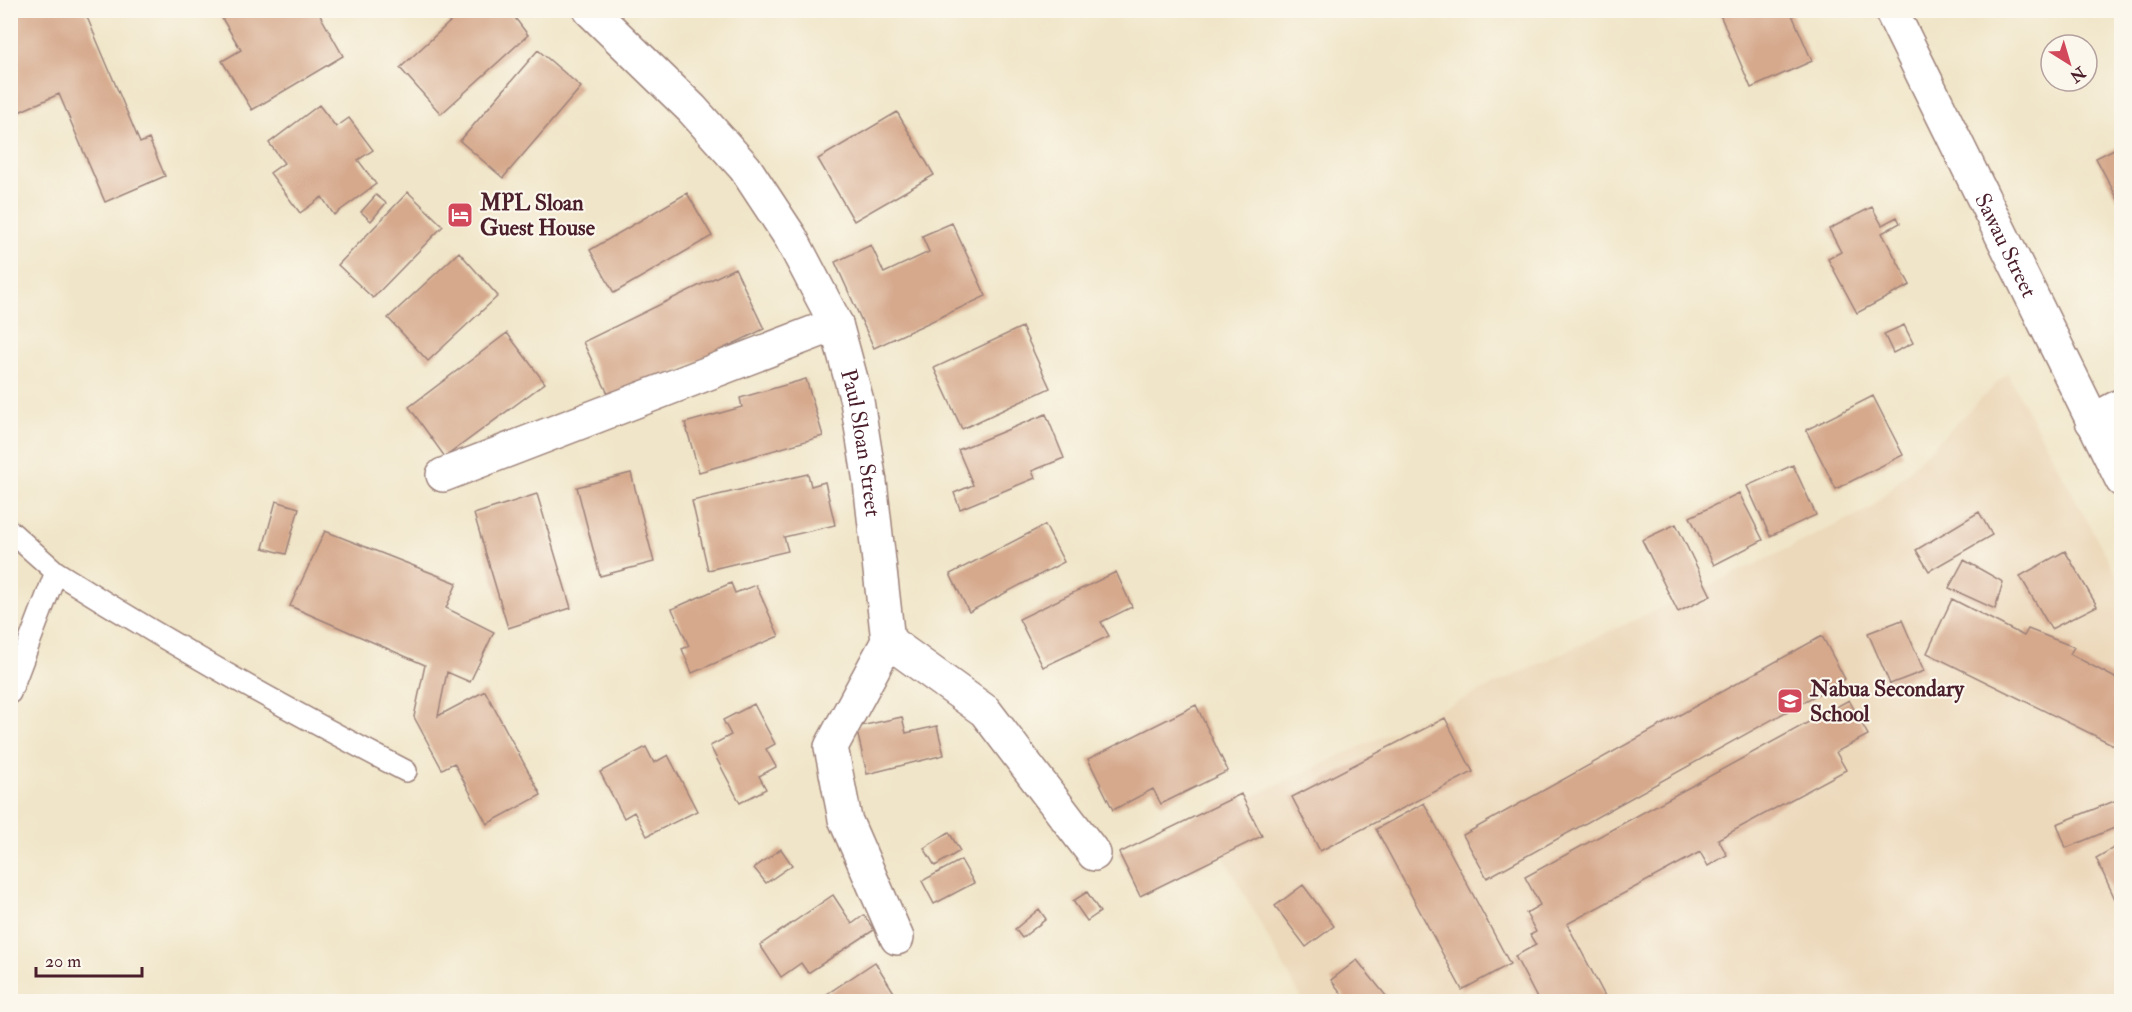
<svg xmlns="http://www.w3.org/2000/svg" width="2132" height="1012" viewBox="0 0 2132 1012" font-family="'IM FELL Double Pica',serif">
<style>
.built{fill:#ecd8ba}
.building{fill:#d6a98c}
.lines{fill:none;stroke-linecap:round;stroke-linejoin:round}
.service-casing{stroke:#9d827a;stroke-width:24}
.minor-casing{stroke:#9d827a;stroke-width:36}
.service{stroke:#fff;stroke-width:21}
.minor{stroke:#fff;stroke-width:33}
.labels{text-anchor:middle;stroke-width:4.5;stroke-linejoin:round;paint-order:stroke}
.poi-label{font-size:22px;font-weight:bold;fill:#4a1f2b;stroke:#fbf7ec;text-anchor:start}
.street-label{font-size:22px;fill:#4a1f2b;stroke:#fbf7ec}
</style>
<rect width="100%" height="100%" fill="#fbf7ec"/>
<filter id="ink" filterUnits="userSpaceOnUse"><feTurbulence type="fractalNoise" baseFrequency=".0167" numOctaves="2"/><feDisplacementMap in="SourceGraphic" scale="12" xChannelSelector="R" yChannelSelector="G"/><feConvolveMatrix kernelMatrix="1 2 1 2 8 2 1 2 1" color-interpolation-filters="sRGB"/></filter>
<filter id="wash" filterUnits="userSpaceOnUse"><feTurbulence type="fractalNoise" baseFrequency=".008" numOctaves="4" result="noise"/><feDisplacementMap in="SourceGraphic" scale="24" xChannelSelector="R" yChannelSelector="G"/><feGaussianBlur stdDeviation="1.35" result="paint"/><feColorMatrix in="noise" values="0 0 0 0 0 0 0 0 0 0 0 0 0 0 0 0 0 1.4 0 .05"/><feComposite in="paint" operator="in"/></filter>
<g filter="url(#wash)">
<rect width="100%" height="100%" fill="#f0e5c8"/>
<!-- built -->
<path class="built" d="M 2007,373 L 2121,583 L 2121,1001 L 1303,1001 L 1203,819 L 1769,558 L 1871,508 Z"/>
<g id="blocks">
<!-- building -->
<path class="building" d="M 10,10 L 84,10 L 140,143 L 149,139 L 165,176 L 105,202 L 59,94 L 10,116 L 10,36 L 15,28 Z
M 217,10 L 317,10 L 343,56 L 252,110 L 222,61 L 241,50 Z
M 463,10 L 509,10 L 528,35 L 441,114 L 400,68 Z
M 1718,10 L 1790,10 L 1812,61 L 1751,88 Z
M 538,50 L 581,87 L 503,178 L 460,141 Z
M 319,105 L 336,127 L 349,118 L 373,150 L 358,160 L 376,184 L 334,215 L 322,197 L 300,213 L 270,173 L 284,163 L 269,143 Z
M 897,112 L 934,175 L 854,221 L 818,159 Z
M 2122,145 L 2122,207 L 2096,158 Z
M 408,192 L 443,226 L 373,298 L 338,265 Z
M 687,193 L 712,236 L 614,293 L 590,250 Z
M 376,195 L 386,203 L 371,221 L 361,212 Z
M 1872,207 L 1882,225 L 1897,217 L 1900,223 L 1882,233 L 1910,285 L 1857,313 L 1828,259 L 1841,252 L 1829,229 Z
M 952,223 L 986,296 L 874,348 L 835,262 L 871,245 L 884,273 L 929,252 L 922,236 Z
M 459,252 L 498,296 L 428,361 L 388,318 Z
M 735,268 L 764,329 L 612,402 L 583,342 Z
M 1904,325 L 1913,343 L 1893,353 L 1884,334 Z
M 1022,327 L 1050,388 L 962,429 L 934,368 Z
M 507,333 L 545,383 L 445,457 L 409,407 Z
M 806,379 L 823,436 L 699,472 L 685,423 L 742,407 L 740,398 Z
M 1873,396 L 1903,455 L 1836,489 L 1806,430 Z
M 1046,414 L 1064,458 L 1032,471 L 1035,478 L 960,509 L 954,493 L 973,485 L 958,450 Z
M 1793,465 L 1816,515 L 1770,536 L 1747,486 Z
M 631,473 L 654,562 L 600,576 L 577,487 Z
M 808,474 L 811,486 L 825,482 L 835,525 L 784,537 L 788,551 L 708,570 L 692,501 Z
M 1739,493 L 1763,540 L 1714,565 L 1690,517 Z
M 537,494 L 571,608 L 508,628 L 474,514 Z
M 276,501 L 299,508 L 286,554 L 263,548 Z
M 1979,512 L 1992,535 L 1929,571 L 1916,550 Z
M 1676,524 L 1711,596 L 1678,612 L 1642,540 Z
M 1045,525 L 1064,562 L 969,612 L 950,574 Z
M 325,531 L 457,583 L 446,608 L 494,632 L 470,682 L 447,672 L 438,716 L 485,691 L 541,795 L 487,824 L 454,763 L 442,769 L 414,717 L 425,665 L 290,606 Z
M 2065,551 L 2097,606 L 2051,629 L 2020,576 Z
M 1964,560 L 2003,582 L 1995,609 L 1949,588 Z
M 1116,572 L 1132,607 L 1101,622 L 1109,636 L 1043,667 L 1019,619 Z
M 731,583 L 735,593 L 756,585 L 779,636 L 692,673 L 682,649 L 689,646 L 672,609 Z
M 1952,599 L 2024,636 L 2028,629 L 2074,647 L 2070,654 L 2119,680 L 2122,676 L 2122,749 L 1927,653 Z
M 1902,620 L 1924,671 L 1890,684 L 1868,633 Z
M 1822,636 L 1845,679 L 1487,878 L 1463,835 Z
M 1849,700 L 1868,735 L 1836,752 L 1846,770 L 1718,839 L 1727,855 L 1708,866 L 1700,852 L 1567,924 L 1608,1002 L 1539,1002 L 1515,956 L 1536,945 L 1530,935 L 1536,932 L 1526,913 L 1540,905 L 1525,877 Z
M 754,704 L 775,744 L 766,749 L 776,767 L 759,776 L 766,789 L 740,803 L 710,746 L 731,735 L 723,720 Z
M 1196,705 L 1228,771 L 1161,804 L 1153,789 L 1113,810 L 1088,759 Z
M 902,717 L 906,733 L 937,726 L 944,755 L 867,774 L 856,727 Z
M 1445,718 L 1473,772 L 1320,851 L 1292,797 Z
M 646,747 L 654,763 L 668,755 L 697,811 L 647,836 L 634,812 L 624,818 L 600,772 Z
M 1241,794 L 1262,836 L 1140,896 L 1119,853 Z
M 2117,800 L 2122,811 L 2122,825 L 2066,848 L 2057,824 Z
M 1424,803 L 1510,964 L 1462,990 L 1376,829 Z
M 949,832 L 960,851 L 935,866 L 924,848 Z
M 2122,843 L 2122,914 L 2096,858 Z
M 781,849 L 792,865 L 766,883 L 754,868 Z
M 961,860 L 974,883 L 934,904 L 922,881 Z
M 1303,885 L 1334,926 L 1306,947 L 1275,906 Z
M 1087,892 L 1100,912 L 1087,921 L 1073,901 Z
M 833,895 L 852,924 L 864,915 L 874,930 L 808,973 L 801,963 L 781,977 L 760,945 Z
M 1039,909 L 1046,919 L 1022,938 L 1015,929 Z
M 1357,960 L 1391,1002 L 1348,1002 L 1331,980 Z
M 875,962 L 900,1002 L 815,1002 Z"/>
</g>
</g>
<g filter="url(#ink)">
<use href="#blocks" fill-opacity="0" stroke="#9d827a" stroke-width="1.5"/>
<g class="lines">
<!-- service casing -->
<g class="service-casing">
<path id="service" d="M 10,531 L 56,572 L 10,693
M 56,572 C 170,644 286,709 406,771"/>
</g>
<!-- minor casing -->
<g class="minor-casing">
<g id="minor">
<path id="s1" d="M 590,10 L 692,109 L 745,168 L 791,238 L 836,324 L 857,401 L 870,482 L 888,641 L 831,747 L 845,819 L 897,938"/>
<path id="s2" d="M 1891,10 L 2122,480"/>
<path d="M 2092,421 L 2122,405"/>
<path d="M 443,475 L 836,324"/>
<path d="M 888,641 L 985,711 L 1094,854"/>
</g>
</g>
<!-- service -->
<use href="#service" class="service"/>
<!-- minor -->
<use href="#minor" class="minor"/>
</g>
</g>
<!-- icons -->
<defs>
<g id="hotel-square" transform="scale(1.35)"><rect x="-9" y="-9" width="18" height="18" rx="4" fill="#d1495b" stroke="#fbf7ec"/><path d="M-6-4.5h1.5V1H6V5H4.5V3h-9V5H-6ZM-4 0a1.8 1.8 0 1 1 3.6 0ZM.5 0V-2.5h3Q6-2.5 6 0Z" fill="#fff"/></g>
<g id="school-square" transform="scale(1.35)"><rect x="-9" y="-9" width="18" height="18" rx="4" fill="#d1495b" stroke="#fbf7ec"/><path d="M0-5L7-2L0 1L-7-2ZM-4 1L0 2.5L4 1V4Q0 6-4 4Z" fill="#fff"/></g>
</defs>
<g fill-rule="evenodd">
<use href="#hotel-square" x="460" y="215"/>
<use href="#school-square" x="1790" y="701"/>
</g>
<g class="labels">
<!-- poi labels -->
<g class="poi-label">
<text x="480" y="210">MPL Sloan<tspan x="480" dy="25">Guest House</tspan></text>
<text x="1810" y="696">Nabua Secondary<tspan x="1810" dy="25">School</tspan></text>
</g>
<!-- street labels -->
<g class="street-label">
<text dy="8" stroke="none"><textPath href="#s2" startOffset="262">Sawau Street</textPath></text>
<text dy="8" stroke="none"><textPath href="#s1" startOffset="524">Paul Sloan Street</textPath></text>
</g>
</g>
<!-- margin -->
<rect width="2132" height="1012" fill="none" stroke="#fbf7ec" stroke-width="36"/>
<!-- north arrow -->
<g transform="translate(2069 63) rotate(143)"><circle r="28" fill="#fbf7ec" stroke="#b4a19f" stroke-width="1.5"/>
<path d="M0-4.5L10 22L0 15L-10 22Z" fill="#d1495b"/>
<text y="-9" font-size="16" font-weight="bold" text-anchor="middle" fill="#4a1f2b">N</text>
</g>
<!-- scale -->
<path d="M36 967v9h106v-9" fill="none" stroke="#4a1f2b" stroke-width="3"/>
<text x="45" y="967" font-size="18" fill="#4a1f2b" stroke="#fbf7ec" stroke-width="4.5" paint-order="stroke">20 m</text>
</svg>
